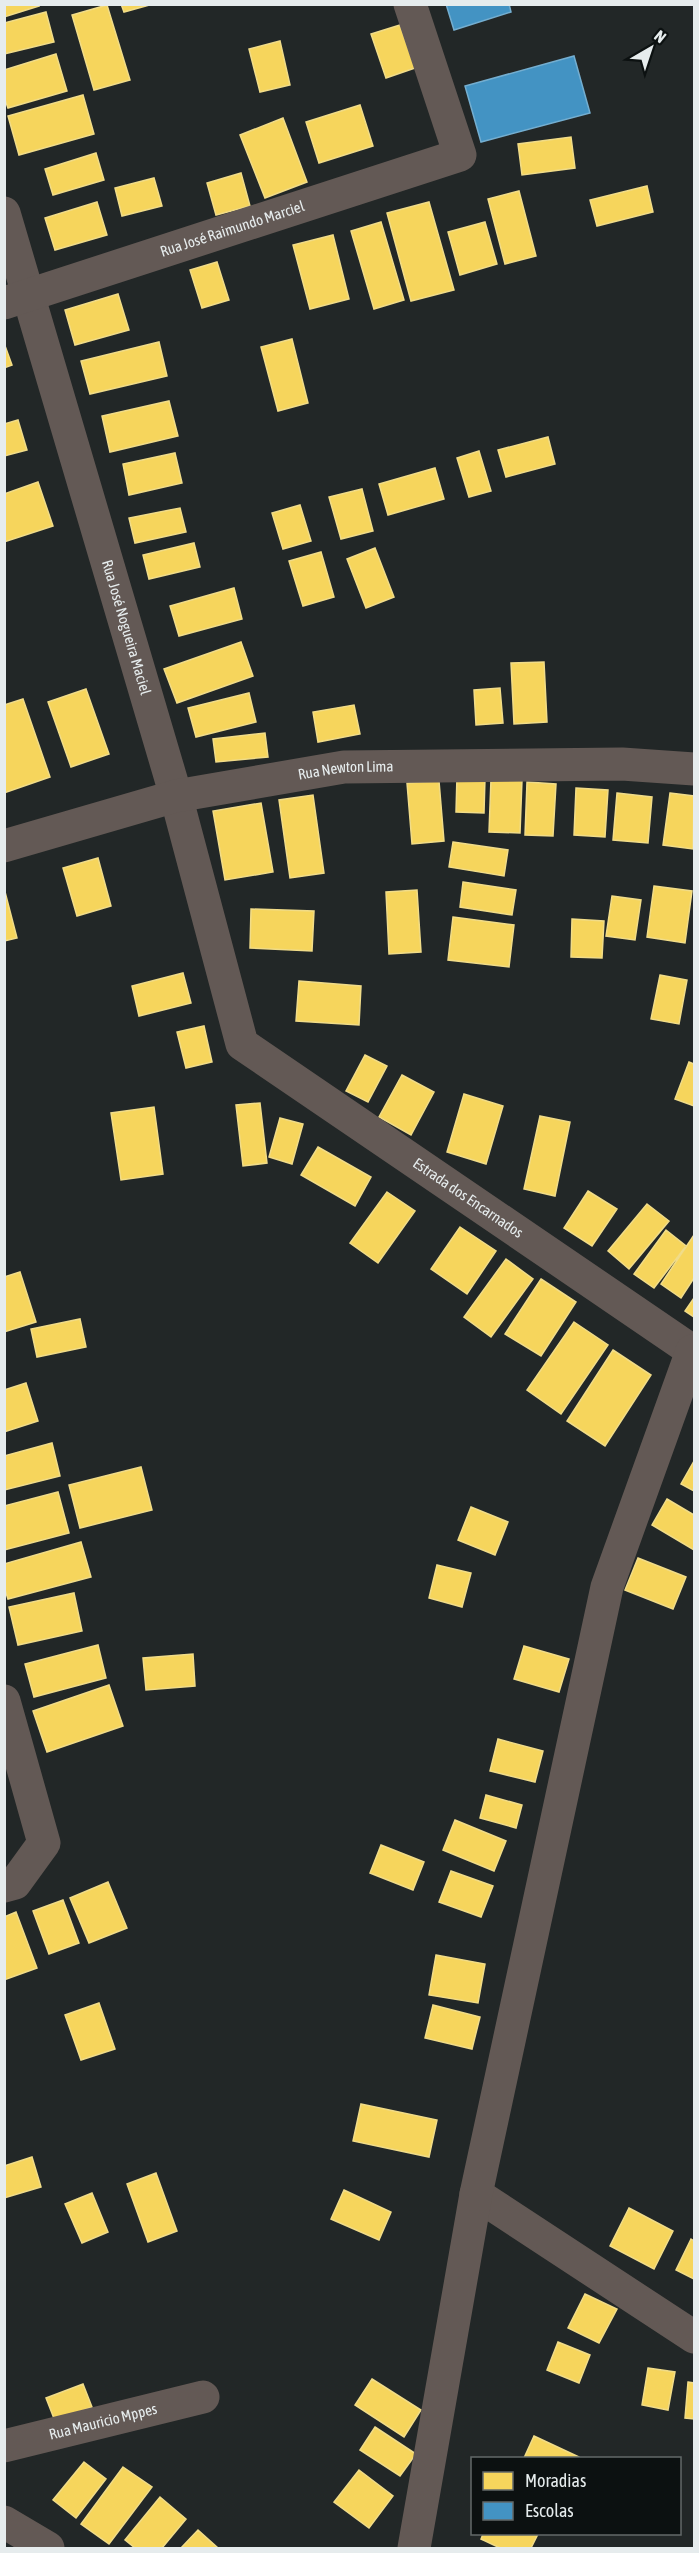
<svg xmlns="http://www.w3.org/2000/svg" width="699" height="2553" viewBox="0 0 699 2553" font-family="'Asap Condensed',sans-serif">
<style>
.homes{fill:#f6d55c;stroke:#f1dc88;stroke-width:1.5}
.schools{fill:#4393c3;stroke:#74aed0;stroke-width:1.5}
.lines{fill:none;stroke-linecap:round;stroke-linejoin:round}
.street{stroke:#635955;stroke-width:33}
.labels{text-anchor:middle;stroke-width:6;stroke-linejoin:round;paint-order:stroke}
.street-label{font-size:15px;fill:#e6eced;stroke:#0c1111}
</style>
<rect width="100%" height="100%" fill="#222727"/>
<!-- homes -->
<path class="homes" d="M 4,4 L 38,4 L 39,6 L 4,17 Z
M 121,4 L 153,4 L 124,12 Z
M 107,5 L 130,80 L 94,90 L 72,15 Z
M 46,12 L 54,42 L 4,54 L 4,23 Z
M 400,25 L 415,68 L 386,78 L 371,34 Z
M 280,41 L 290,85 L 260,92 L 249,49 Z
M 56,54 L 67,91 L 8,108 L 4,97 L 4,70 Z
M 83,95 L 94,134 L 19,155 L 8,116 Z
M 360,105 L 373,146 L 319,163 L 306,122 Z
M 283,118 L 307,182 L 265,198 L 240,135 Z
M 571,137 L 575,168 L 522,175 L 518,144 Z
M 96,153 L 104,180 L 53,195 L 45,169 Z
M 241,173 L 250,206 L 216,215 L 207,183 Z
M 154,178 L 162,206 L 122,216 L 115,188 Z
M 647,186 L 653,212 L 597,226 L 590,200 Z
M 519,191 L 536,256 L 505,264 L 488,199 Z
M 97,202 L 107,235 L 55,250 L 45,218 Z
M 429,202 L 454,290 L 411,301 L 387,213 Z
M 381,222 L 404,300 L 374,309 L 351,231 Z
M 485,222 L 497,264 L 460,275 L 448,232 Z
M 333,235 L 349,299 L 310,309 L 293,245 Z
M 217,262 L 229,300 L 202,308 L 190,270 Z
M 118,294 L 129,330 L 75,345 L 65,310 Z
M 292,339 L 308,403 L 278,411 L 261,347 Z
M 159,342 L 167,376 L 90,394 L 81,361 Z
M 4,343 L 12,365 L 4,368 Z
M 169,401 L 178,436 L 110,452 L 102,416 Z
M 18,420 L 27,450 L 4,456 L 4,424 Z
M 548,437 L 555,464 L 506,477 L 498,450 Z
M 479,451 L 491,491 L 469,497 L 457,458 Z
M 175,453 L 182,483 L 129,495 L 123,464 Z
M 435,468 L 444,499 L 388,515 L 379,484 Z
M 38,482 L 53,526 L 4,542 L 4,494 Z
M 362,489 L 373,531 L 341,539 L 329,497 Z
M 300,505 L 311,541 L 283,549 L 272,513 Z
M 180,508 L 186,532 L 135,543 L 129,518 Z
M 194,543 L 200,567 L 149,579 L 143,555 Z
M 375,548 L 394,597 L 366,608 L 347,559 Z
M 321,552 L 334,597 L 303,606 L 289,561 Z
M 234,588 L 242,619 L 179,636 L 170,606 Z
M 241,642 L 253,676 L 177,703 L 164,669 Z
M 544,662 L 547,722 L 514,724 L 511,663 Z
M 500,688 L 503,723 L 476,725 L 474,690 Z
M 86,689 L 109,754 L 71,767 L 48,702 Z
M 249,693 L 256,722 L 196,737 L 188,708 Z
M 23,699 L 50,777 L 4,793 L 4,705 Z
M 354,705 L 360,734 L 318,742 L 313,712 Z
M 265,733 L 268,757 L 216,762 L 213,739 Z
M 457,776 L 485,778 L 484,813 L 456,812 Z
M 491,779 L 522,780 L 520,833 L 489,832 Z
M 439,781 L 444,841 L 412,844 L 407,783 Z
M 527,782 L 556,784 L 553,836 L 525,835 Z
M 576,788 L 608,790 L 605,837 L 574,835 Z
M 617,793 L 652,797 L 648,843 L 613,840 Z
M 670,793 L 694,796 L 693,849 L 663,845 Z
M 313,795 L 324,873 L 290,878 L 279,800 Z
M 261,803 L 273,872 L 225,880 L 213,811 Z
M 453,842 L 508,850 L 504,876 L 449,867 Z
M 98,858 L 111,906 L 77,916 L 63,868 Z
M 463,882 L 516,890 L 512,915 L 460,907 Z
M 654,886 L 692,891 L 685,943 L 647,937 Z
M 4,888 L 17,938 L 4,941 Z
M 417,890 L 421,952 L 389,954 L 386,892 Z
M 612,896 L 641,900 L 635,940 L 606,936 Z
M 251,909 L 314,911 L 312,951 L 250,948 Z
M 453,917 L 514,925 L 509,967 L 448,960 Z
M 572,919 L 604,921 L 602,958 L 571,957 Z
M 183,973 L 191,1003 L 139,1016 L 132,986 Z
M 660,975 L 687,980 L 679,1024 L 651,1019 Z
M 299,981 L 361,986 L 359,1025 L 296,1021 Z
M 204,1026 L 212,1062 L 186,1068 L 177,1032 Z
M 365,1055 L 387,1066 L 368,1102 L 346,1091 Z
M 689,1062 L 694,1064 L 694,1106 L 675,1099 Z
M 402,1075 L 434,1092 L 411,1135 L 379,1117 Z
M 464,1094 L 503,1106 L 486,1164 L 447,1152 Z
M 260,1103 L 267,1163 L 243,1166 L 236,1105 Z
M 154,1107 L 163,1174 L 121,1180 L 111,1113 Z
M 540,1116 L 570,1122 L 555,1196 L 524,1189 Z
M 280,1118 L 303,1124 L 292,1164 L 269,1157 Z
M 318,1147 L 371,1177 L 355,1206 L 301,1175 Z
M 588,1191 L 617,1209 L 592,1246 L 564,1228 Z
M 387,1192 L 415,1211 L 378,1263 L 350,1243 Z
M 647,1204 L 669,1221 L 629,1269 L 608,1251 Z
M 460,1227 L 496,1251 L 467,1294 L 431,1269 Z
M 666,1230 L 686,1246 L 654,1288 L 634,1274 Z
M 694,1235 L 694,1278 L 681,1298 L 661,1284 Z
M 506,1259 L 533,1279 L 491,1337 L 464,1317 Z
M 20,1272 L 36,1322 L 4,1332 L 4,1277 Z
M 541,1279 L 576,1302 L 541,1356 L 505,1334 Z
M 694,1298 L 694,1317 L 685,1311 Z
M 80,1319 L 86,1347 L 37,1357 L 31,1329 Z
M 574,1322 L 608,1345 L 561,1414 L 527,1390 Z
M 613,1350 L 651,1375 L 605,1446 L 567,1421 Z
M 26,1383 L 38,1421 L 4,1432 L 4,1390 Z
M 52,1443 L 60,1476 L 4,1490 L 4,1456 Z
M 694,1461 L 694,1491 L 681,1484 Z
M 141,1467 L 152,1510 L 80,1528 L 69,1485 Z
M 58,1492 L 69,1533 L 4,1550 L 4,1506 Z
M 667,1499 L 694,1515 L 694,1550 L 652,1525 Z
M 471,1507 L 508,1522 L 495,1555 L 458,1540 Z
M 81,1542 L 91,1577 L 8,1599 L 4,1587 L 4,1564 Z
M 638,1558 L 686,1577 L 673,1609 L 625,1590 Z
M 437,1565 L 471,1573 L 462,1607 L 429,1598 Z
M 74,1593 L 82,1631 L 18,1645 L 9,1607 Z
M 98,1645 L 106,1678 L 34,1697 L 25,1664 Z
M 524,1646 L 569,1659 L 559,1692 L 514,1679 Z
M 193,1654 L 195,1686 L 146,1690 L 143,1658 Z
M 109,1685 L 123,1726 L 47,1752 L 33,1711 Z
M 498,1739 L 543,1751 L 535,1782 L 490,1771 Z
M 486,1795 L 522,1805 L 516,1828 L 480,1818 Z
M 455,1820 L 506,1841 L 494,1871 L 443,1850 Z
M 381,1845 L 424,1862 L 413,1890 L 370,1873 Z
M 451,1871 L 493,1886 L 481,1917 L 439,1902 Z
M 108,1882 L 127,1928 L 89,1943 L 70,1898 Z
M 63,1900 L 79,1943 L 49,1954 L 33,1911 Z
M 16,1912 L 37,1968 L 4,1980 L 4,1917 Z
M 436,1955 L 485,1964 L 478,2003 L 429,1995 Z
M 99,2003 L 115,2049 L 81,2060 L 65,2015 Z
M 433,2005 L 480,2017 L 472,2049 L 425,2038 Z
M 361,2104 L 437,2120 L 429,2157 L 353,2141 Z
M 32,2157 L 41,2187 L 4,2198 L 4,2166 Z
M 156,2173 L 177,2231 L 148,2242 L 127,2184 Z
M 344,2190 L 391,2212 L 379,2240 L 331,2219 Z
M 92,2193 L 108,2232 L 82,2243 L 65,2204 Z
M 629,2208 L 673,2231 L 654,2269 L 610,2246 Z
M 691,2239 L 694,2241 L 694,2279 L 676,2270 Z
M 585,2294 L 617,2309 L 599,2343 L 568,2328 Z
M 558,2342 L 590,2355 L 579,2383 L 547,2370 Z
M 648,2368 L 675,2372 L 668,2410 L 642,2405 Z
M 372,2379 L 421,2410 L 404,2437 L 355,2405 Z
M 688,2382 L 694,2383 L 694,2419 L 685,2418 Z
M 83,2384 L 92,2407 L 55,2421 L 46,2398 Z
M 375,2427 L 416,2454 L 400,2476 L 360,2450 Z
M 534,2436 L 579,2457 L 579,2458 L 524,2458 Z
M 84,2462 L 106,2479 L 76,2518 L 53,2500 Z
M 123,2467 L 152,2487 L 109,2544 L 81,2524 Z
M 359,2470 L 393,2496 L 369,2528 L 334,2502 Z
M 160,2497 L 186,2519 L 162,2548 L 135,2548 L 125,2540 Z
M 198,2530 L 218,2548 L 181,2548 Z
M 483,2534 L 538,2534 L 531,2548 L 500,2548 L 481,2539 Z"/>
<!-- schools -->
<path class="schools" d="M 446,4 L 509,4 L 511,12 L 454,30 Z
M 574,56 L 590,113 L 481,142 L 465,86 Z"/>
<g class="lines">
<!-- street -->
<g class="street">
<path id="s1" d="M 4,213 L 176,796 L 242,1044 L 694,1352"/>
<path id="s2" d="M 4,303 L 460,155 L 410,4"/>
<path id="s3" d="M 4,846 L 176,796 L 344,767 L 622,764 L 694,769"/>
<path d="M 4,1701 L 44,1843 L 15,1883 L 4,1886"/>
<path d="M 476,2194 L 694,2337"/>
<path id="s4" d="M 4,2446 L 203,2397"/>
<path d="M 4,2522 L 48,2548"/>
<path d="M 414,2548 L 476,2194 L 607,1587 L 692,1351"/>
</g>
</g>
<g class="labels">
<!-- street labels -->
<g class="street-label">
<text dy="5" stroke="none"><textPath href="#s2" startOffset="240">Rua José Raimundo Marciel</textPath></text>
<text dy="5" stroke="none"><textPath href="#s1" startOffset="432">Rua José Nogueira Maciel</textPath></text>
<text dy="5" stroke="none"><textPath href="#s3" startOffset="351">Rua Newton Lima</textPath></text>
<text dy="5" stroke="none"><textPath href="#s1" startOffset="1138">Estrada dos Encarnados</textPath></text>
<text dy="5" stroke="none"><textPath href="#s4" startOffset="102">Rua Mauricio Mppes</textPath></text>
</g>
</g>
<!-- border -->
<rect width="699" height="2553" fill="none" stroke="#e6eced" stroke-width="12"/>
<!-- legend -->
<rect x="471" y="2457" width="210" height="78" fill="#0c1111" stroke="#636969" stroke-width="1.5"/>
<rect x="483" y="2472" width="30" height="18" fill="#f6d55c" stroke="#636969" stroke-width="1.5"/>
<text x="525" y="2487" font-size="18" fill="#e6eced">Moradias</text>
<rect x="483" y="2502" width="30" height="18" fill="#4393c3" stroke="#636969" stroke-width="1.5"/>
<text x="525" y="2517" font-size="18" fill="#e6eced">Escolas</text>
<!-- north arrow -->
<g transform="translate(651 48) rotate(39)" stroke="#0c1111" stroke-width="4.5" paint-order="stroke">
<path d="M0-4.5L10 22L0 15L-10 22Z" fill="#e6eced"/>
<text y="-9" font-size="16" font-weight="bold" text-anchor="middle" fill="#e6eced">N</text>
</g>
</svg>
